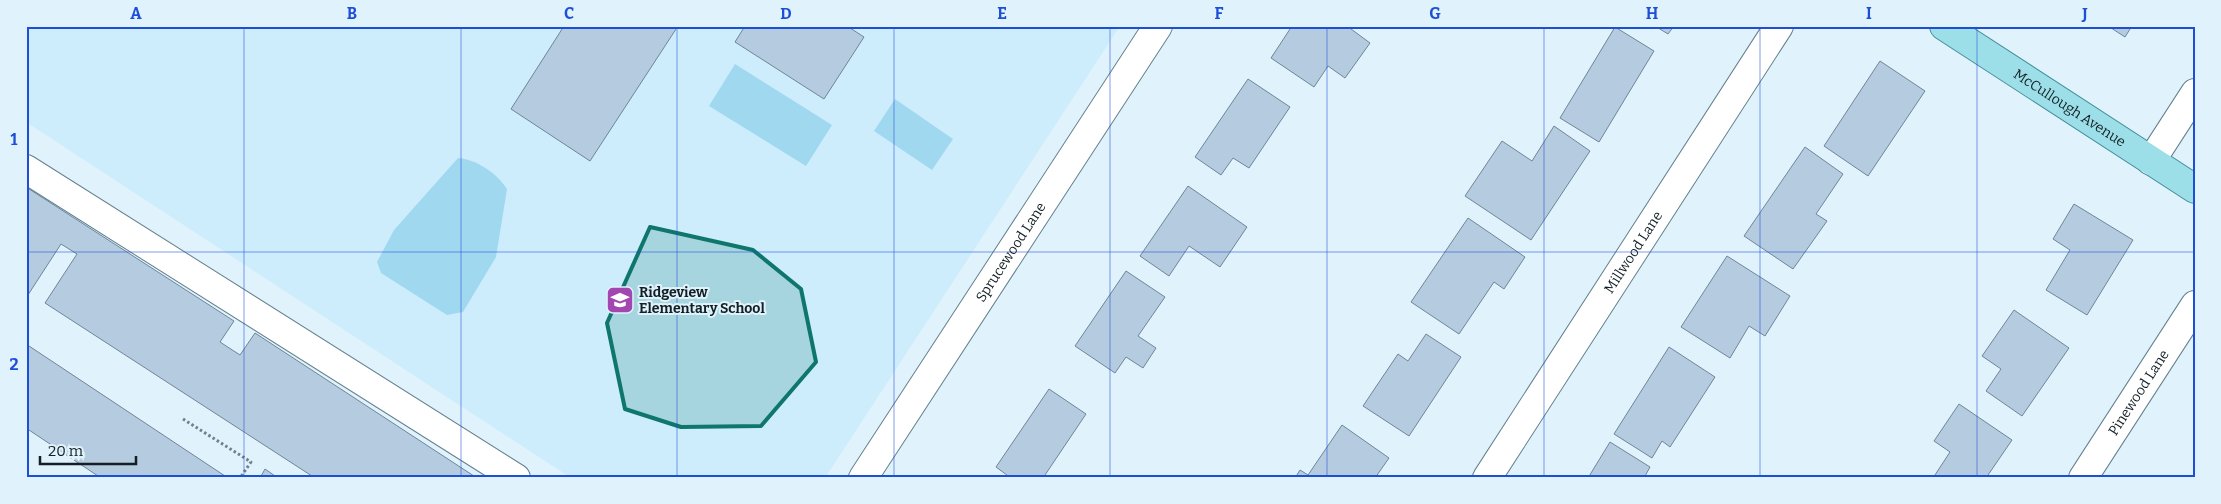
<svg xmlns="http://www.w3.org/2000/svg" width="2221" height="504" viewBox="0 0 2221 504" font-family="Bitter,serif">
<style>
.built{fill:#cdedfc}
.green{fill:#a0d8f0}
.building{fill:#b4cbe0;stroke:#6f8599}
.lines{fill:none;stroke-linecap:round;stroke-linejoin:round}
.minor-casing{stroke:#63818d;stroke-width:30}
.major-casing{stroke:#428e99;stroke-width:30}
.path{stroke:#728188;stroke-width:3;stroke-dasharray:2.5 2.5;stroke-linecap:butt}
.minor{stroke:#fff;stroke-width:28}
.major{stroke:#9ddfe8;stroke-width:28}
.marked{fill:#0f766e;fill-opacity:0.2;stroke:#0f766e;stroke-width:4;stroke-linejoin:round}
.grid{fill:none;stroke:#1d4ed8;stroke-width:1;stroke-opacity:0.55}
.labels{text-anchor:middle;stroke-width:4;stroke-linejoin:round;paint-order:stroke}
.street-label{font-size:14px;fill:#131f24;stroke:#e0f3fc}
.poi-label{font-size:14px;font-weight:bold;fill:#131f24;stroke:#e0f3fc;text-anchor:start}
.neatline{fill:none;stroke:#1d4ed8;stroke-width:2}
.grid-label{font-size:16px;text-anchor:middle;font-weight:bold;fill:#1d4ed8}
</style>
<rect width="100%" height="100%" fill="#e0f3fc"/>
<!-- built -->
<path class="built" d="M 26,26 L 1120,26 L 825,478 L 571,478 L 26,122 Z"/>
<!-- green -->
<path class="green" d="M 735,64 L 832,125 L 806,166 L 709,106 Z
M 895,99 L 953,139 L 932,170 L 874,131 Z
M 458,158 C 476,159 498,174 507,189 L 496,257 L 463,312 L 447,315 L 381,273 L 377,262 L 394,230 Z"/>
<!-- building -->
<path class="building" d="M 564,26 L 678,26 L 590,161 L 511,109 Z
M 745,26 L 847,26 L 864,37 L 824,99 L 735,42 Z
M 1292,26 L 1347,26 L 1370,43 L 1345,78 L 1328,66 L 1314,87 L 1271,58 Z
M 1655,26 L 1674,26 L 1668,34 Z
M 2108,26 L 2132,26 L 2125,37 Z
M 1615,27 L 1654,51 L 1599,142 L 1560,118 Z
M 1880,61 L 1925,91 L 1868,176 L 1824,146 Z
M 1248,79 L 1290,107 L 1249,168 L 1233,158 L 1221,175 L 1195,157 Z
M 1554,126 L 1590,151 L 1531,240 L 1465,196 L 1502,141 L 1532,161 Z
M 1805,147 L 1843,174 L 1816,214 L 1827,221 L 1793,269 L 1744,236 Z
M 1188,186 L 1247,227 L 1220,267 L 1189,246 L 1169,276 L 1140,256 Z
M 26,187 L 234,321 L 220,342 L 240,355 L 255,333 L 477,478 L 315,478 L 45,303 L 77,254 L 61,244 L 26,298 Z
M 2074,204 L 2133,240 L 2087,315 L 2046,290 L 2070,250 L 2053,239 Z
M 1468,218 L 1525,257 L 1504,289 L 1494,282 L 1459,334 L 1411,302 Z
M 1727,256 L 1790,296 L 1765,336 L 1749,326 L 1730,358 L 1681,327 Z
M 1126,271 L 1165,297 L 1138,336 L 1156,348 L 1143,368 L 1126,357 L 1115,373 L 1075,346 Z
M 2014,310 L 2069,348 L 2022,416 L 1986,391 L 2001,369 L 1982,356 Z
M 1426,334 L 1461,357 L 1409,436 L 1363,406 L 1398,354 L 1408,361 Z
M 26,344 L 228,478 L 101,478 L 26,428 Z
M 1669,347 L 1715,377 L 1670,447 L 1662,441 L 1652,458 L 1614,434 Z
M 1049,389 L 1086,414 L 1043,478 L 1011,478 L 996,467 Z
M 1959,404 L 2012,440 L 1986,478 L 1933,478 L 1950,452 L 1934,441 Z
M 1342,425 L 1389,458 L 1375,478 L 1295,478 L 1300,470 L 1308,475 Z
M 1610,442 L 1650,467 L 1644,478 L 1588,478 Z
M 265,469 L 278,478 L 260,478 Z"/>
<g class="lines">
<!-- minor casing -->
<g class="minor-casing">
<g id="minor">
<path d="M 2151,161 L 2195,93"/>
<path d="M 26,169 L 516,478"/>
<path id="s1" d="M 863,478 L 1158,26"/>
<path id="s2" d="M 1487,478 L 1779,26"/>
<path id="s3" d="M 2083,478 L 2195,305"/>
</g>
</g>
<!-- major casing -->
<g class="major-casing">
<g id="major">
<path id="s4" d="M 1944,26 L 2195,189"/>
</g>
</g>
<!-- path -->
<path class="path" d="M 183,419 L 251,462 L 240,478"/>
<!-- minor -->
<use href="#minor" class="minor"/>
<!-- major -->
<use href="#major" class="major"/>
</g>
<!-- marked area -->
<path class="marked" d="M 650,227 L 753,250 L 801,289 L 816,362 L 761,426 L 681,427 L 625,409 L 607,323 Z"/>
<!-- grid -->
<path class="grid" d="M 244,26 L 244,478M 461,26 L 461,478M 677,26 L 677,478M 894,26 L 894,478M 1110,26 L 1110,478M 1327,26 L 1327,478M 1544,26 L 1544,478M 1760,26 L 1760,478M 1977,26 L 1977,478M 26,252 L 2195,252"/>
<!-- icons -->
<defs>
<g id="school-square" transform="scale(1.4375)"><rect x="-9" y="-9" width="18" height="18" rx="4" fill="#a346b0" stroke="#e0f3fc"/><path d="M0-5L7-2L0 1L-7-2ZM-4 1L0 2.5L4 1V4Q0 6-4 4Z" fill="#fff"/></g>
</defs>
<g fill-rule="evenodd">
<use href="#school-square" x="620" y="300"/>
</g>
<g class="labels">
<!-- street labels -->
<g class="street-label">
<text dy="5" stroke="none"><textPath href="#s4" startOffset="150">McCullough Avenue</textPath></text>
<text dy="5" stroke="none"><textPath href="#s1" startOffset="270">Sprucewood Lane</textPath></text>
<text dy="5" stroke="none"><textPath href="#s2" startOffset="269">Millwood Lane</textPath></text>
<text dy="5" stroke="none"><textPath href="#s3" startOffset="102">Pinewood Lane</textPath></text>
</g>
<!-- poi labels -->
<g class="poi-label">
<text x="639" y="297">Ridgeview<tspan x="639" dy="16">Elementary School</tspan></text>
</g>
</g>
<!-- border -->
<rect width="2221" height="504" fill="none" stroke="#e0f3fc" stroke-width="55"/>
<!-- scale -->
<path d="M40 456v8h96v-8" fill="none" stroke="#131f24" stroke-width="2.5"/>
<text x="48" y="456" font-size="15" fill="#131f24" stroke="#e0f3fc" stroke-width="4" paint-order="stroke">20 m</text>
<rect x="28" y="28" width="2166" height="448" class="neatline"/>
<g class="grid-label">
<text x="136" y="19">A</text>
<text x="352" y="19">B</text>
<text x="569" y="19">C</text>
<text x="786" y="19">D</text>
<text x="1002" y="19">E</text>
<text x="1219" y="19">F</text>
<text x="1435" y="19">G</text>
<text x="1652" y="19">H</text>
<text x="1869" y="19">I</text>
<text x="2085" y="19">J</text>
<text x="14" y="145">1</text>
<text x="14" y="370">2</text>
</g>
</svg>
